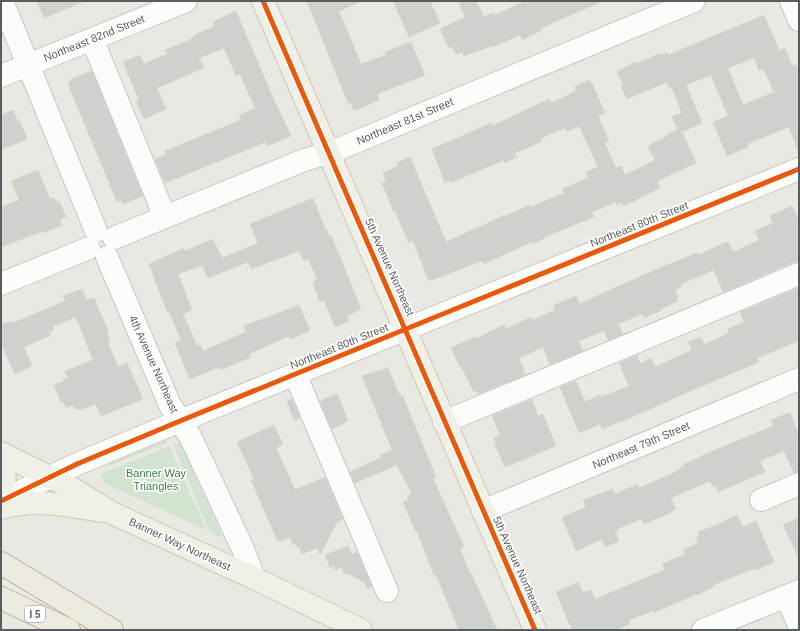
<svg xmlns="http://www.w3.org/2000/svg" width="800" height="631" viewBox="0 0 800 631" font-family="Arial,sans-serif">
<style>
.green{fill:#d1e4d0}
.building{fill:#d0d0cc;stroke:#d8d7d2;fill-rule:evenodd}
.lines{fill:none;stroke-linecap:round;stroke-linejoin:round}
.minor-casing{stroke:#c5c5c5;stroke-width:24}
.major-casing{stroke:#cfc9b3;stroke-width:24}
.highway-casing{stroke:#bdb494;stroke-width:24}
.minor{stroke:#fcfcfb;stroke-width:22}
.major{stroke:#f1f0e6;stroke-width:22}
.highway{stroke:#edebe0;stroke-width:22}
.cycleway-casing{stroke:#fff;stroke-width:8}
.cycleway{stroke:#e8590c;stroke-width:5}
.labels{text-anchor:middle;stroke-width:3.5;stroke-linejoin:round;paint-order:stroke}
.shield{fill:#fff;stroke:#8b8d90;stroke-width:1}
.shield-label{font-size:10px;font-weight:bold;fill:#595c60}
.street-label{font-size:11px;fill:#595c60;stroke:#fff}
.park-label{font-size:11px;fill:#3a7e43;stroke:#fff}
</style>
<rect width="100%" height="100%" fill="#e9e8e3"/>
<!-- green -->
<path class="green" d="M 166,439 L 167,443 L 109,466 L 108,462 Z
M 181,442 L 182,445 L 223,538 L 210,532 L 173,445 Z
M 169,446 L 206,530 L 104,483 L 101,474 Z"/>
<!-- building -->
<path class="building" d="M 37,1 L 85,1 L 44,18 Z
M 307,1 L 362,1 L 339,11 L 361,64 L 386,55 L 385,52 L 411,42 L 425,75 L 377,94 L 379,100 L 354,111 L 350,102 L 348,103 Z
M 393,1 L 430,1 L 440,23 L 409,37 Z
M 458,1 L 476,1 L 484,17 L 494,12 L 495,15 L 526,1 L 603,1 L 541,28 L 542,30 L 522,40 L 520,35 L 493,47 L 492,46 L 464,56 L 462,52 L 456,55 L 452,46 L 449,48 L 440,29 L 465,17 Z
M 236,11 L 270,91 L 291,136 L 267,146 L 266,142 L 165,183 L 155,159 L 167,154 L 165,151 L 241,120 L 239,115 L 255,108 L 240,74 L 236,76 L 224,48 L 199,58 L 204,68 L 157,88 L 166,109 L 144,119 L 136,101 L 139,99 L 124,65 L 125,65 L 123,62 L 140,55 L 144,64 L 167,54 L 165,50 L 192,39 L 191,38 L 195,36 L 194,35 L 215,26 L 213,22 Z
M 764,15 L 779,50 L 785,48 L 792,66 L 796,65 L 799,73 L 799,151 L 798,151 L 789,127 L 747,144 L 748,147 L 727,156 L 713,122 L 728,116 L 711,75 L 686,85 L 702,123 L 682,132 L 696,163 L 657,181 L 660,188 L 637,199 L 637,200 L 623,206 L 622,202 L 617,205 L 616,202 L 592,212 L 594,217 L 544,237 L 545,238 L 532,244 L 531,242 L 484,264 L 482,261 L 429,281 L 413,241 L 409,243 L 395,211 L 394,212 L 382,183 L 386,181 L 383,173 L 398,166 L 397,163 L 410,157 L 446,242 L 505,215 L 505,216 L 530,205 L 531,207 L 564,193 L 562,189 L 588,178 L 586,172 L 598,167 L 579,126 L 567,132 L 565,128 L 541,138 L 542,141 L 536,144 L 515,153 L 517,157 L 505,163 L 504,160 L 450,183 L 449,181 L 445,183 L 432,149 L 491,123 L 492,126 L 549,99 L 551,103 L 576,91 L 575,86 L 589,80 L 591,84 L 592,83 L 605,113 L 598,116 L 609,141 L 605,143 L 616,168 L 621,166 L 625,175 L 655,160 L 648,146 L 667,136 L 667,134 L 678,130 L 672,117 L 682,113 L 672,88 L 670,89 L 667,82 L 627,99 L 621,86 L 623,85 L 617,71 L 636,62 L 636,64 L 659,54 L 660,55 L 667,52 L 668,55 ZM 754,58 L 759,71 L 764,69 L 774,92 L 743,105 L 728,68 Z
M 92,71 L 143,196 L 123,204 L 121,200 L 117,202 L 68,84 L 71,79 Z
M 13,110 L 18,122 L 20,121 L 27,139 L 1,150 L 1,115 Z
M 38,170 L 50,199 L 54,198 L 56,202 L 59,201 L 66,217 L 60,219 L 62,225 L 44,233 L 43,231 L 1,247 L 1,207 L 19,200 L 11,181 Z
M 313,198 L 326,231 L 327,230 L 329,236 L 331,235 L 361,309 L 347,316 L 349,321 L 335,327 L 324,300 L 320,302 L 313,283 L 317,278 L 308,259 L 304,261 L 299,251 L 251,269 L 248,262 L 208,278 L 202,265 L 178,274 L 192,310 L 183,314 L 197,346 L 200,345 L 203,351 L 246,332 L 244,326 L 299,305 L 310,331 L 290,339 L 289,336 L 249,354 L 251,357 L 220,370 L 219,367 L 190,379 L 175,343 L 181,340 L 169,311 L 167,312 L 149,264 L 184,248 L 185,251 L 213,239 L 222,258 L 258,243 L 250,224 Z
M 792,206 L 799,222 L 799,262 L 794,262 L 723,292 L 714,270 L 681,284 L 682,286 L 675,290 L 678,297 L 676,298 L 678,301 L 661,309 L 662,310 L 644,318 L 642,314 L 618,324 L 623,334 L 608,340 L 604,331 L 579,341 L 583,351 L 550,364 L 543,347 L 519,358 L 524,370 L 523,371 L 525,375 L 478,394 L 476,391 L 474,392 L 461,366 L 460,367 L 451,348 L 475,337 L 475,339 L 504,325 L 506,329 L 531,317 L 533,320 L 555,310 L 554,305 L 576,296 L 580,304 L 603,293 L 662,267 L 697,253 L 698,255 L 724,243 L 728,242 L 733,252 L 759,240 L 755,231 L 773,223 L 770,216 Z
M 799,288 L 799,341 L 757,358 L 759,362 L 681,395 L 621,422 L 621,421 L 602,429 L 600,424 L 579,433 L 560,387 L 576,381 L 585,402 L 600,395 L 601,397 L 629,386 L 619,363 L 637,355 L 640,364 L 651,358 L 655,367 L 692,350 L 688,342 L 701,337 L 704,345 L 729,333 L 728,329 L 744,322 L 740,312 Z
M 82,289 L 86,300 L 94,298 L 109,333 L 107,334 L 110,342 L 108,343 L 118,367 L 127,363 L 143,399 L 101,416 L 96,404 L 79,410 L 78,408 L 75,409 L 73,405 L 66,408 L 63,401 L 61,402 L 54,385 L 64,381 L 63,379 L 68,377 L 65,371 L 93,360 L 76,317 L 53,326 L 54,330 L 49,332 L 51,335 L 24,347 L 32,366 L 15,374 L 1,343 L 1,325 L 12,321 L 13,323 L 65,301 L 63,296 Z
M 388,368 L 400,396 L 402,395 L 436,477 L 433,478 L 464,547 L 460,549 L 470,573 L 471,573 L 497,630 L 459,630 L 436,575 L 434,576 L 417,531 L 416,532 L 403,502 L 409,500 L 407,496 L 412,494 L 397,465 L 355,483 L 350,472 L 382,457 L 381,455 L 392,450 L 362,376 Z
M 337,394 L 348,421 L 332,429 L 320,401 Z
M 292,399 L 300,418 L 294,420 L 287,401 Z
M 532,399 L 538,416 L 543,414 L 556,446 L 505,467 L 494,442 L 496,442 L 494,438 L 500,435 L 492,416 Z
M 790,412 L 799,436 L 799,472 L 794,473 L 784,451 L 760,461 L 765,472 L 718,492 L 716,486 L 713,487 L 710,481 L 671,498 L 676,509 L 670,512 L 670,513 L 644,524 L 641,519 L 617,529 L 618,531 L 615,532 L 619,541 L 605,547 L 602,539 L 576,551 L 562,517 L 586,507 L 583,500 L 613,489 L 615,494 L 638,484 L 639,488 L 669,475 L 681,469 L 680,468 L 684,466 L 684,464 L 701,457 L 701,456 L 773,426 L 771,420 Z
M 274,425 L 283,444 L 276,448 L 295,490 L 325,477 L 343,519 L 337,522 L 320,555 L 317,548 L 302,554 L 299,546 L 297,547 L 296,544 L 293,545 L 290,537 L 278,542 L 251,480 L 254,479 L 237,442 Z
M 737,515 L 743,527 L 756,521 L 774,562 L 756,570 L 755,568 L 713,585 L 713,587 L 698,595 L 697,594 L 653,613 L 653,611 L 629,620 L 630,624 L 616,630 L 572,630 L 556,592 L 578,582 L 583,593 L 591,590 L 595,599 L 665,570 L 662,564 L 685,554 L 683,550 L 698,543 L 696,537 L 699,535 L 698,532 L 724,522 L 724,521 Z
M 799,518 L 799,559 L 783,525 Z
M 348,546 L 352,554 L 357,552 L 372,587 L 368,589 L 364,582 L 347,573 L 344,574 L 342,567 L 335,570 L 334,566 L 330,568 L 325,555 Z"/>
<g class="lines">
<!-- minor casing -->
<g class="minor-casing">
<path id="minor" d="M 2,1 L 96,231
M 791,1 L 799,20
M 92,39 L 165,217
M 1,76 L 186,1
M 114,238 L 304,160 L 329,153 L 694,1
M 107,257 L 170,405 L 191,438 L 243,549 L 254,578
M 1,284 L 89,248
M 295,374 L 387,591
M 444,422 L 799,274
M 761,500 L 799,484
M 1,501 L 77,464 L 180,421 L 799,169
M 483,511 L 799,379
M 786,596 L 799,625
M 703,630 L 799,591"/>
</g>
<!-- major casing -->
<g class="major-casing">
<path id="major" d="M 263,1 L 535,630
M 1,453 L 70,487 L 112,513 L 254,578 L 361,630
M 1,462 C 6,472 6,481 1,491
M 1,508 C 36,498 66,505 101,511"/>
</g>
<!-- highway casing -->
<g class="highway-casing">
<path id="highway" d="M 1,563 L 112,630
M 1,598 L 69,630"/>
</g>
<!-- minor -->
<use href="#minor" class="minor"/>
<!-- major -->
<use href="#major" class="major"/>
<!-- highway -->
<use href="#highway" class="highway"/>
<!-- cycleway casing -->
<g class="cycleway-casing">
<path id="cycleway" d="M 263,1 L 535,630
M 1,501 L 77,464 L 180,421 L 799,169"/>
</g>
<!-- cycleway -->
<use href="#cycleway" class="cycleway"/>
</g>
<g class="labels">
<!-- shield labels -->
<rect class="shield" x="25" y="606" width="20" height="16" rx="3"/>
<g class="shield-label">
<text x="35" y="618">I 5</text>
</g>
<!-- street labels -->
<g class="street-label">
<text transform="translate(94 38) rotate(-22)" y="4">Northeast 82nd Street</text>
<text transform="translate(405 121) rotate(-23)" y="4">Northeast 81st Street</text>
<text transform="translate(639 224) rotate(-22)" y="4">Northeast 80th Street</text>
<text transform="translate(390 267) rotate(66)" y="4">5th Avenue Northeast</text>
<text transform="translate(339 346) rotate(-22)" y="4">Northeast 80th Street</text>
<text transform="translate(154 364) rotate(66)" y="4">4th Avenue Northeast</text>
<text transform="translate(641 445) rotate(-23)" y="4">Northeast 79th Street</text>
<text transform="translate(180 544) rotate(25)" y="4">Banner Way Northeast</text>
<text transform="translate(518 565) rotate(66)" y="4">5th Avenue Northeast</text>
</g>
<!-- park labels -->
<g class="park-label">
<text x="156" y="477">Banner Way<tspan x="156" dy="13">Triangles</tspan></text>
</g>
</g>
<!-- border -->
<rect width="800" height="631" fill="none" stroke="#595c60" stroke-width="4"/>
</svg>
